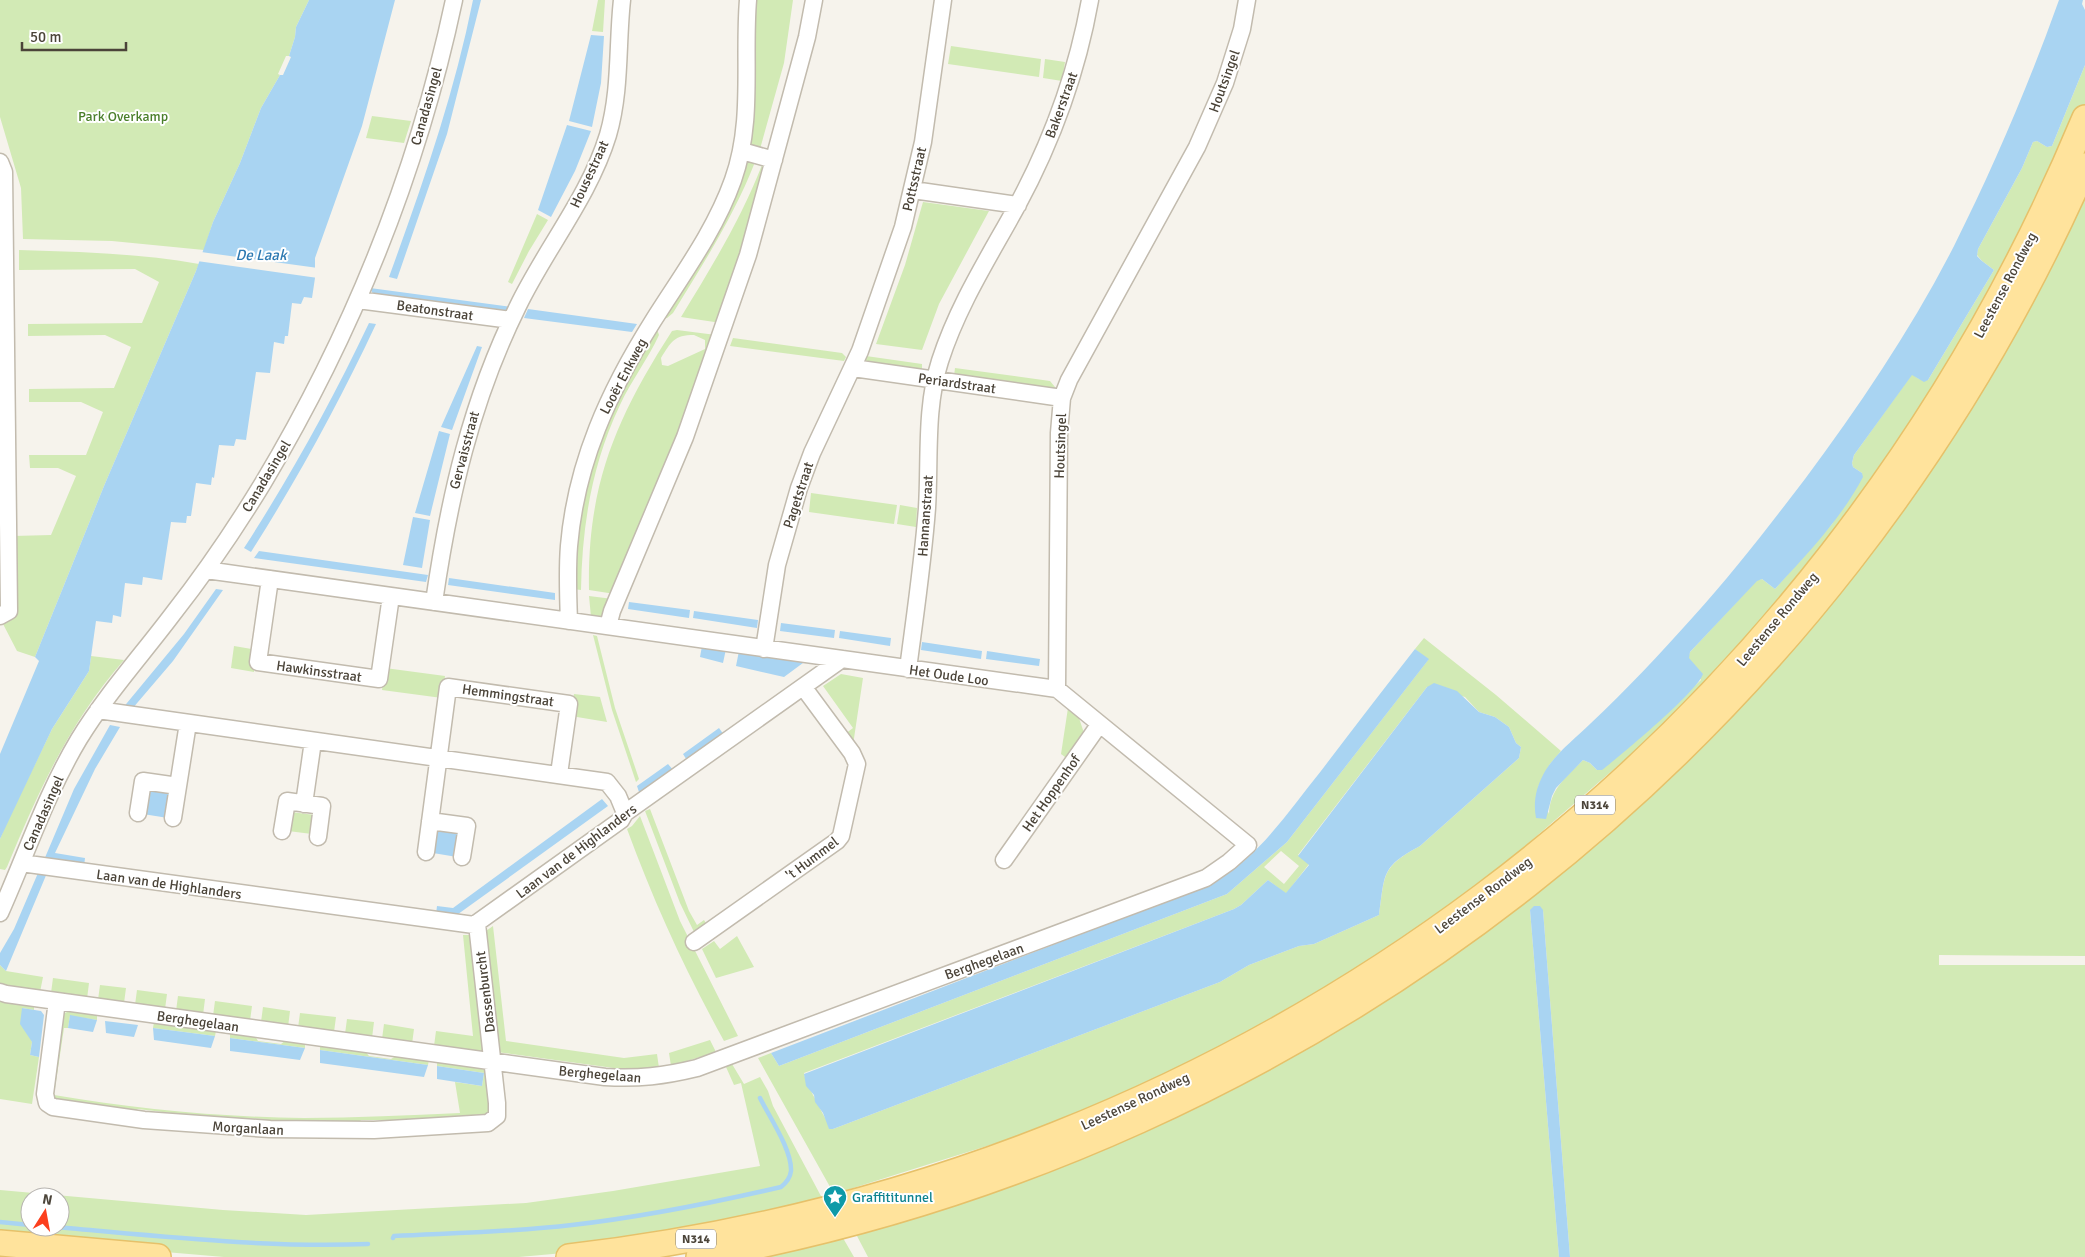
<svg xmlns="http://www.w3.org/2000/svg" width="2085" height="1257" viewBox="0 0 2085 1257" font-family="Signika,sans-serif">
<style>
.green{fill:#d2eab5;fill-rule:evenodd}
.water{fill:#a9d4f2}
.pier{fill:#f6f3ec}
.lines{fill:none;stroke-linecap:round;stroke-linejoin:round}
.stream{stroke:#a9d4f2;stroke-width:4.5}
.minor-casing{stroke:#c2bbae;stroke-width:19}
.primary-casing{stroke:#e6c16a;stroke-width:28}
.minor{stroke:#fff;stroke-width:16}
.primary{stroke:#ffe39c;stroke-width:25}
.labels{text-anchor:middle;stroke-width:4;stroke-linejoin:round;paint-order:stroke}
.shield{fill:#fff;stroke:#817c74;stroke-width:1}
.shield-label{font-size:12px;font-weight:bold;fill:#4b4439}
.street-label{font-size:14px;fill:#4b4439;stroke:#fff}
.park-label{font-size:14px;fill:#4a7f2a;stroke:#fff}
.culture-label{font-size:14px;fill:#0d838f;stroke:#fff;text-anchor:start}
.water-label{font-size:15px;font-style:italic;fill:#2e7ab2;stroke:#fff}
</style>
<rect width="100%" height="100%" fill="#f6f3ec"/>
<!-- green -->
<path class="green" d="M 0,0 L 309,0 L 296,27 L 295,37 L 289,56 L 286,56 L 278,74 L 280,75 L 261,108 L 240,163 L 213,222 L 204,250 L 112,241 L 23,239 L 21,188 L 0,117 Z
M 598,0 L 605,0 L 603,32 L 592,31 Z
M 752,0 L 793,0 L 784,63 L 760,149 L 750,144 Z
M 951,46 L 1041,59 L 1039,77 L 948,64 Z
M 1045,59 L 1065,62 L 1062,81 L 1043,78 Z
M 2085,65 L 2085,106 L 2064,157 L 1927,412 L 1719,678 L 1426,932 L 1121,1104 L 834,1194 L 758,1058 L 771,1053 L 779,1066 L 1227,894 L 1287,842 L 1428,660 L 1415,649 L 1424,638 L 1496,695 L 1561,751 L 1550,764 L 1538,787 L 1549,814 C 1550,789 1567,776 1583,760 L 1590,763 L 1597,770 L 1630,746 L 1701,680 L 1688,658 L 1690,652 L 1757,580 L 1762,579 L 1775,589 L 1832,524 L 1862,473 L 1853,467 L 1852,463 L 1854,455 L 1912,374 L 1919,379 L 1928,380 L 1994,270 L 1982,261 L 1977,255 L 1978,249 L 2022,168 L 2033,142 L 2037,141 L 2047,147 L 2052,146 ZM 1427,687 L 1465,697 L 1479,712 L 1495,717 L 1509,727 L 1516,743 L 1521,747 L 1519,758 L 1420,846 C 1381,867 1385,874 1379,915 L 1314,944 L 1299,946 L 1249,965 L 1220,982 L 833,1129 C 824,1119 820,1107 813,1095 C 809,1086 806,1084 804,1073 L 1234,909 L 1241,905 L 1268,880 L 1286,894 L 1309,864 L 1298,855 ZM 1281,851 L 1299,866 L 1284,884 L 1264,867 Z
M 372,116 L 411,121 L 404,143 L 366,138 Z
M 748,161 L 755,162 C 734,216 703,264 673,313 L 667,318 L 661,319 L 744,163 Z
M 762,165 L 764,169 L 721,323 L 681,317 C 711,268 741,219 762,165 Z
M 2085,178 L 2085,956 L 1939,955 L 1939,965 L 2085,965 L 2085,1257 L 1570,1257 L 1543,910 L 1530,910 L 1559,1257 L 868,1257 L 857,1236 L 861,1226 L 1341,1027 L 1388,997 L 1413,974 L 1680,758 Z
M 923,202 L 989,211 L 939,304 L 922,350 L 876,344 L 905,265 Z
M 537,214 L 548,220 L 529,251 L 512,284 L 508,282 Z
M 19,250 C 79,252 139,253 199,264 L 104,486 L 35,657 L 17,651 L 2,622 L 13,536 L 51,535 L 76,476 L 58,468 L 30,468 L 29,455 L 86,455 L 103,412 L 81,402 L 29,402 L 29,389 L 114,388 L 131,347 L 105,335 L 28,336 L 28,324 L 142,323 L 159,282 L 135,269 L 19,270 Z
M 657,329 L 659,335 C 648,359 631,381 620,405 C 592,464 582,525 581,590 L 573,589 L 575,527 L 609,408 Z
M 677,330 L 716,335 L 615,594 L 589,590 C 587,485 616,418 672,331 ZM 694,335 L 705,340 L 705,349 L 668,366 L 662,365 L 661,358 C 671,342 674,335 694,335 Z
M 733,338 L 842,353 L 846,357 L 844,361 L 730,346 Z
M 866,356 L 922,364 L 922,372 L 866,363 L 864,361 Z
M 955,368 L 1050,381 L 1055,387 L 1055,389 L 954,376 Z
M 811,493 L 897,505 L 894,524 L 809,512 Z
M 900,505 L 917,508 L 916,527 L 897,524 Z
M 589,596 L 613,599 L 605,615 L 601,618 L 591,617 Z
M 593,635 L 597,636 L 615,708 L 639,779 L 636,782 L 612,710 Z
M 234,646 L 257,650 L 254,672 L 231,668 Z
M 91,656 L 124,660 C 69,723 38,792 7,867 L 5,870 L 0,869 L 0,839 L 6,824 L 52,729 L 89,671 Z
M 385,668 L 445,676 L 442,698 L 382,690 Z
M 841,674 L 863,678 L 853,745 L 845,734 L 853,728 L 823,686 Z
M 574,694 L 600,697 L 607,722 L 571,716 Z
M 1068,708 L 1079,718 L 1084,733 L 1069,760 L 1061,754 Z
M 650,809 L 689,911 L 697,925 L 704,920 L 707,925 L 695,934 L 680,903 L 645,811 Z
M 291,812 L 315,815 L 312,834 L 288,831 Z
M 640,816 L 680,921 L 738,1036 L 724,1041 C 685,970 655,905 627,829 L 632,826 Z
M 493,926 L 506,1041 L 624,1058 L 657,1054 L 659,1068 L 628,1070 L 497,1052 L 483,933 Z
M 463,935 L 473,935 L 485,1049 L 477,1052 L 434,1046 L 436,1031 L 473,1036 Z
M 737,936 L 754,967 L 716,978 L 702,949 L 714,941 L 720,949 Z
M 0,965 L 6,971 L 43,977 L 40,992 L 3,986 L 0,983 Z
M 53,978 L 89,983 L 87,999 L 51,993 Z
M 100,985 L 126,988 L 124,1003 L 98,1000 Z
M 137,990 L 167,994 L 165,1009 L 135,1005 Z
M 178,996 L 205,999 L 203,1015 L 176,1011 Z
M 0,1000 L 34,1006 L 34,1010 L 22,1008 L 32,1042 L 30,1055 L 39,1057 L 32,1104 L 0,1099 Z
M 215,1001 L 252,1006 L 250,1021 L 213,1016 Z
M 263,1007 L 290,1011 L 288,1027 L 261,1022 Z
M 69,1011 L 97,1014 L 97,1020 L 70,1016 L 68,1028 L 64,1028 L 54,1095 C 136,1109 220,1117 304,1118 C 356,1118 408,1115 460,1113 L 455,1082 L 482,1086 L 484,1073 L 437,1066 L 437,1061 L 486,1070 L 489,1074 L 489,1116 L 389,1123 L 383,1120 L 361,1120 L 357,1125 L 266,1121 L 265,1119 L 241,1118 L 235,1122 L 176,1117 L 171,1113 L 138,1109 L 133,1113 L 97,1105 L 92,1108 L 57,1103 L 51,1098 L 63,1014 Z
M 300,1013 L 336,1017 L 334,1032 L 298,1028 Z
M 347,1019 L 374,1022 L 372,1038 L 345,1034 Z
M 154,1022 L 216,1031 L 215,1036 L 153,1028 Z
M 384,1024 L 414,1029 L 412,1044 L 382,1039 Z
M 230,1033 L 255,1036 L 258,1041 L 281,1044 L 286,1040 L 305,1043 L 305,1048 L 230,1038 Z
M 710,1040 L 716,1052 L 671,1066 L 669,1053 Z
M 320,1045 L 365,1051 L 369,1056 L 391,1059 L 396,1056 L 429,1060 L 428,1065 L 320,1050 Z
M 732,1064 L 744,1084 L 760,1077 L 768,1091 L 773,1106 L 822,1198 L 818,1208 L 575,1252 L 519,1257 L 224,1257 L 0,1238 L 0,1190 L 223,1210 L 306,1215 L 526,1203 L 613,1191 L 760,1166 L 741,1083 L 734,1085 L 726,1067 ZM 30,1197 L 60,1197 L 60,1227 L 30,1227 Z
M 832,1234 L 843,1238 L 854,1257 L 726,1257 Z"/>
<!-- water -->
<path class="water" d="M 309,0 L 395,0 L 362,126 L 315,258 L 315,278 L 312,298 L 304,297 L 301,304 L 292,303 L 288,336 L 285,336 L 284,344 L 274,342 L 270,373 L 256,372 L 246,440 L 236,439 L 234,446 L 219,445 L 214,478 L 212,477 L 211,485 L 196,483 L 191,516 L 187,516 L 186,523 L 171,522 L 162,580 L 143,577 L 142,585 L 125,583 L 121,617 L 113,615 L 112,623 L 96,621 L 89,671 L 52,729 L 0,839 L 0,754 L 39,661 L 35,657 L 104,486 L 196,271 L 213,222 L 240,163 L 261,108 L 280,75 L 283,75 L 291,57 L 289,56 L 295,37 L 296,27 Z
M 473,0 L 481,0 L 447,134 L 397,279 L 389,277 C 422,186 454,95 473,0 Z
M 2059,0 L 2083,0 L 2082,4 L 2085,10 L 2085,65 L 2052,146 L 2047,147 L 2037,141 L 2033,142 L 2022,168 L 1978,249 L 1977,256 L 1982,261 L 1994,270 L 1928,380 L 1924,382 L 1912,375 L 1854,455 L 1852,463 L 1853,467 L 1862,473 L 1863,477 C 1841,519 1807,554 1775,589 L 1762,579 L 1757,581 L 1690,652 L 1689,658 L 1703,674 C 1697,692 1621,755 1602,770 L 1597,770 L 1590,763 L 1583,760 L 1556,788 L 1552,796 L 1546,819 L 1536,818 C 1533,803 1536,788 1543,775 C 1554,754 1574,740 1590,724 C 1626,690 1660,654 1693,617 C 1733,573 1769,526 1805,479 C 1860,405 1912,328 1954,246 C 1994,166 2029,84 2059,0 Z
M 591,35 L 604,36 L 601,83 L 592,127 L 569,121 Z
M 567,125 L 591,131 L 575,171 L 551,217 L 538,210 Z
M 370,288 L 511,307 L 505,312 L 373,294 Z
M 528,309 L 637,324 L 632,332 L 524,318 Z
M 369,323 L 376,324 C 339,403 298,478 251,552 L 244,548 C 291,475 332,401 369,323 Z
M 477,346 L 482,347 L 452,430 L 441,427 Z
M 439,431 L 450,434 L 430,516 L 415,513 Z
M 413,517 L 430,520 L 422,568 L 403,565 Z
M 259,551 L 428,575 L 426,582 L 254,558 Z
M 449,578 L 555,593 L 555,600 L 448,585 Z
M 216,589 L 223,590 L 173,661 L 132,709 L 122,709 L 184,634 Z
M 629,602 L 690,610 L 689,618 L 628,609 Z
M 694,611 L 758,620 L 757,628 L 693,618 Z
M 781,623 L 835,630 L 834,638 L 780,631 Z
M 840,631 L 891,638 L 890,646 L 839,638 Z
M 922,642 L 982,651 L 981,659 L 921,650 Z
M 702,646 L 726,649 L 723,663 L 700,657 Z
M 1415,649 L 1429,659 L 1287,842 L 1227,894 L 779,1066 L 771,1053 L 1209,885 C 1258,859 1287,813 1321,771 C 1352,730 1383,690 1415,649 Z
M 739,651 L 807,660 L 784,677 L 736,666 Z
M 987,651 L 1040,659 L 1039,666 L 986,659 Z
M 1434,683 L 1457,691 L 1479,712 L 1495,717 L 1509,727 L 1516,743 L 1521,747 L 1519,758 L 1420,846 C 1381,867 1385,873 1379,915 L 1314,944 L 1299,946 L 1249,965 L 1220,982 L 833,1129 L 829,1129 L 823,1113 L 815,1102 L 814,1095 L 806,1086 L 804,1074 L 1234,909 L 1241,905 L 1268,880 L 1286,893 L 1309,865 L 1298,856 L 1427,687 Z
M 110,725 L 120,727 L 95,769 L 55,853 L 85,858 L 84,867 L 44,860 L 74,789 Z
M 719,728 L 724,735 L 688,762 L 683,754 Z
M 668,764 L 674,771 L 640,795 L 637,786 Z
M 147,790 L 171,794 L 168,818 L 143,814 Z
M 602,799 L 608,806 L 454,917 L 436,914 L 437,906 L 453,908 Z
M 436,830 L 460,834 L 457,857 L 433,853 Z
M 38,873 L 47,873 L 6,971 L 0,965 L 0,953 L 14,929 Z
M 1534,906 L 1540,906 L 1543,910 L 1570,1257 L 1559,1257 L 1530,910 Z
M 22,1008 L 41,1011 L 44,1015 L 39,1057 L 30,1055 L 32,1042 L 20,1024 Z
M 70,1015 L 97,1020 L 93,1032 L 68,1028 Z
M 105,1021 L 138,1025 L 134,1037 L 106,1033 Z
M 153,1028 L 215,1036 L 211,1048 L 154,1040 Z
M 230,1038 L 305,1048 L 300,1060 L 230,1051 Z
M 320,1050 L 428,1065 L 424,1077 L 320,1063 Z
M 437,1066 L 484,1073 L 482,1086 L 437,1079 Z"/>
<!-- pier -->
<path class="pier" d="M 201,252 L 318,268 L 318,278 L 197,261 Z"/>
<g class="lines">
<!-- stream -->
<path class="stream" d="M 0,1222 L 30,1225
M 55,1227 C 160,1236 264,1248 368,1244
M 393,1238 L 394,1236 C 453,1233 513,1232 572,1225 C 642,1217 712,1203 781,1187 C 786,1183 790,1179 791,1171 C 792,1150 770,1118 760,1098"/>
<!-- minor casing -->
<g class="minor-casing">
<path id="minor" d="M 742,151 L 774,160
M 0,162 L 4,172 L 9,611 L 0,616
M 913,190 L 1018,205
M 358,300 L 511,320
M 853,368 L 1062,398
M 270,579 L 258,662 L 379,679 L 391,596
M 434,602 C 449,498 471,401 518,306 C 546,248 589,197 608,135 C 621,90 617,45 622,0
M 569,621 C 568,596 567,571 569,546 C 576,463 609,391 653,321 C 682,275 715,231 733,180 C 754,121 743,61 748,0
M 608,626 L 612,611 L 685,437 L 748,255 L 807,37 L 814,0
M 764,649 L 777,565 L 799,488 L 812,453 L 860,351 L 903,227 L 923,142 L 943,0
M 842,659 L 1057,689
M 908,669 C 915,615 923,562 927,508 C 930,459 925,408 940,361 C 958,305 989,257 1017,206 C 1052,141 1077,73 1090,0
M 98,710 L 607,782 L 618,796 L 625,813
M 304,804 L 313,741
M 138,813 L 143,781 L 178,786
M 173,818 L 188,723
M 430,821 L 467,826 L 462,857
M 282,831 L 287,801 L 322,806 L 318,837
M 426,852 L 448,687 L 569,704 L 559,774
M 1004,860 L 1099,725
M 21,863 L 474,925 L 621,820 L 625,813 L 842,659 L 206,570
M 0,913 C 26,855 46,794 79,739 C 106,695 141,656 172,615 C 205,573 235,529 263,483 C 352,334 418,170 454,0
M 694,942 L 837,841 L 841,836 L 857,764 L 852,753 L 804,688
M 0,992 L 6,994 L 605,1077 C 639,1079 664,1076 697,1068 L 1206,878 L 1229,862 L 1248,845 L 1057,689 L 1059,433 L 1062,398 L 1069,380 L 1197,147 L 1225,83 L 1242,29 L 1247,0
M 57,1001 L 45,1094 L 47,1103 L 53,1107 L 144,1120 L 270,1129 L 374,1130 L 488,1123 L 497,1116 L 497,1103 L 477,924"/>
</g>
<!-- primary casing -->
<g class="primary-casing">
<path id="primary" d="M 0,1243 L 158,1257
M 569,1257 C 1250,1178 1821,752 2085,118
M 699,1257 C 1312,1147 1835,736 2085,166"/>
</g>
<!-- minor -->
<use href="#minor" class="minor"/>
<!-- primary -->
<use href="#primary" class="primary"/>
</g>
<!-- icons -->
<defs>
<g id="sight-pin" transform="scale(1.25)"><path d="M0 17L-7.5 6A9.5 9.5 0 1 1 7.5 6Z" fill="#0f9aa8" stroke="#fff"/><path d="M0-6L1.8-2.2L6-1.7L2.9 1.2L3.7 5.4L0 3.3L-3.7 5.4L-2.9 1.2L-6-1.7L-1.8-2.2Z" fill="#fff"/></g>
</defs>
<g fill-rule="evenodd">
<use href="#sight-pin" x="835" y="1197"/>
</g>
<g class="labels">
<!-- shield labels -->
<g class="shield">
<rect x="1575" y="795.5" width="40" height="19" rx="4"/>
<rect x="676" y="1229.5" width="40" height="19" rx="4"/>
</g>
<g class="shield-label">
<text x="1595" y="809">N314</text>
<text x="696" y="1243">N314</text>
</g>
<!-- street labels -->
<g class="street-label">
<text transform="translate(1224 81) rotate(-70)" y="5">Houtsingel</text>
<text transform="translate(1061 105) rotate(-70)" y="5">Bakerstraat</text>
<text transform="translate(426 106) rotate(-74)" y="5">Canadasingel</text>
<text transform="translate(589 174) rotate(-65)" y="5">Housestraat</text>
<text transform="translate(914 179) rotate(-77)" y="5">Pottsstraat</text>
<text transform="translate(2005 285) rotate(-62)" y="5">Leestense Rondweg</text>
<text transform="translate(435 310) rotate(8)" y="5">Beatonstraat</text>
<text transform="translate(623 376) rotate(-62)" y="5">Looër Enkweg</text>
<text transform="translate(957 383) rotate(8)" y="5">Periardstraat</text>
<text transform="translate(1060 446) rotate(-88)" y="5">Houtsingel</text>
<text transform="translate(464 450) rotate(-75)" y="5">Gervaisstraat</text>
<text transform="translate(266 476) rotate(-59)" y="5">Canadasingel</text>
<text transform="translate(798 495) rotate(-72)" y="5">Pagetstraat</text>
<text transform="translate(925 516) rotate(-86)" y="5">Hannanstraat</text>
<text transform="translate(1777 619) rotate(-50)" y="5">Leestense Rondweg</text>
<text transform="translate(319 671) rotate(8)" y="5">Hawkinsstraat</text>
<text transform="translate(949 675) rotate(8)" y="5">Het Oude Loo</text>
<text transform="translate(508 695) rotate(8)" y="5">Hemmingstraat</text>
<text transform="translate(1051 793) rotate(-55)" y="5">Het Hoppenhof</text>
<text transform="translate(43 813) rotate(-66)" y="5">Canadasingel</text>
<text transform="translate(576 851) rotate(-37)" y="5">Laan van de Highlanders</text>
<text transform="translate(812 858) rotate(-37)" y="5">'t Hummel</text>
<text transform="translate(169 884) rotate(8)" y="5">Laan van de Highlanders</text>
<text transform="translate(1483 895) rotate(-37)" y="5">Leestense Rondweg</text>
<text transform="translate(984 961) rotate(-20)" y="5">Berghegelaan</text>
<text transform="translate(485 992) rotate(-97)" y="5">Dassenburcht</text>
<text transform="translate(198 1021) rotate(8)" y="5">Berghegelaan</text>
<text transform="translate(600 1074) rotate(5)" y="5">Berghegelaan</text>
<text transform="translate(1135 1101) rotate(-25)" y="5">Leestense Rondweg</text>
<text transform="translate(248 1128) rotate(3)" y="5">Morganlaan</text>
</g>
<!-- park labels -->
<g class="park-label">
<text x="123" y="121">Park Overkamp</text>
</g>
<!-- culture labels -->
<g class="culture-label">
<text x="852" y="1202">Graffititunnel</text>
</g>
<!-- water labels -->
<g class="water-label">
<text x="261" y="260">De Laak</text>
</g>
</g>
<!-- north arrow -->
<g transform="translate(45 1212) rotate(11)"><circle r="24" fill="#ffffff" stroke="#b7b4b0"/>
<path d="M0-4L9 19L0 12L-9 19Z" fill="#fc3f1d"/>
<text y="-8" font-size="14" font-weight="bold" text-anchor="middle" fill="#4b4439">N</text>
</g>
<!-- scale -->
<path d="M22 42v8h104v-8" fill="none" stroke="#4b4439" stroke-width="2.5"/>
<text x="30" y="42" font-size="15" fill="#4b4439" stroke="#ffffff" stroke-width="4" paint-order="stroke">50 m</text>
</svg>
